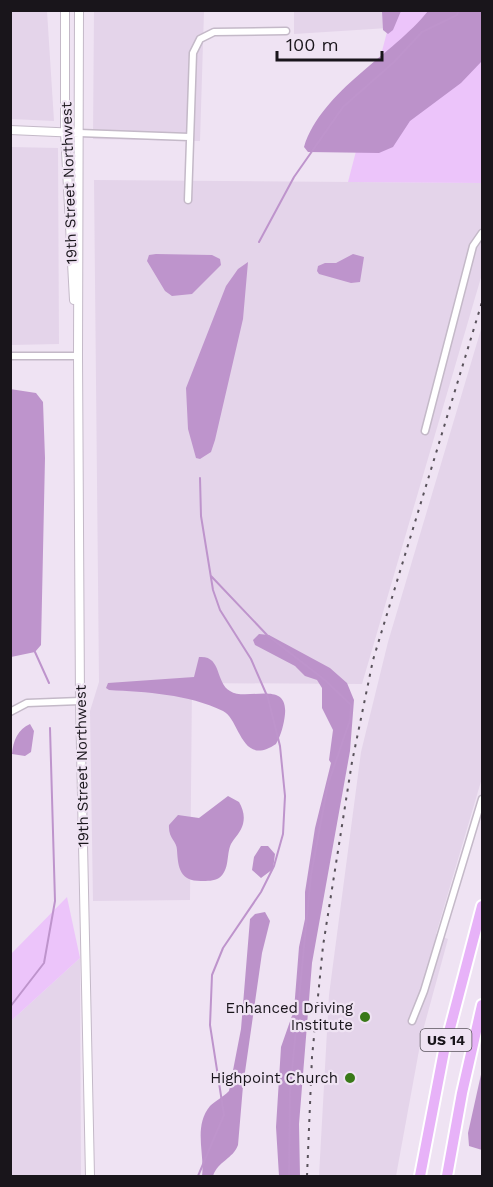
<svg xmlns="http://www.w3.org/2000/svg" width="493" height="1187" viewBox="0 0 493 1187" font-family="'Work Sans',sans-serif">
<style>
.built{fill:#e4d4ea}
.green{fill:#ecc4fa}
.forest{fill:#bc92ca}
.water{fill:#be94cc}
.lines{fill:none;stroke-linecap:round;stroke-linejoin:round}
.stream{stroke:#be94cc;stroke-width:2}
.minor-casing{stroke:#c4b9c8;stroke-width:9}
.tertiary-casing{stroke:#c4b9c8;stroke-width:10}
.trunk-casing{stroke:#fff;stroke-width:14}
.minor{stroke:#fff;stroke-width:6}
.tertiary{stroke:#fff;stroke-width:8}
.trunk{stroke:#e7b2f8;stroke-width:10}
.rail{stroke:#59525b;stroke-width:2;stroke-dasharray:3 6;stroke-linecap:butt}
.poi-dot{fill:#397918;stroke:#efe3f3;stroke-width:2}
.labels{text-anchor:middle;stroke-width:4.5;stroke-linejoin:round;paint-order:stroke}
.shield{fill:#efe3f3;stroke:#59535c;stroke-width:1.5}
.shield-label{font-size:14px;font-weight:bold;fill:#19151b}
.street-label{font-size:15px;fill:#19151b;stroke:#efe3f3}
.poi-label{font-size:15px;fill:#19151b;stroke:#efe3f3;text-anchor:end}
</style>
<rect width="100%" height="100%" fill="#efe3f3"/>
<!-- built -->
<path class="built" d="M 11,10 L 47,11 L 54,121 L 11,119 Z
M 94,11 L 204,11 L 200,141 L 93,139 Z
M 294,11 L 387,11 L 388,28 L 294,34 Z
M 11,147 L 58,148 L 59,344 L 11,345 Z
M 94,180 L 482,183 L 482,274 L 362,684 L 192,683 L 190,900 L 93,901 L 90,711 L 99,682 Z
M 482,326 L 482,778 L 436,934 L 448,939 L 422,1034 L 396,1176 L 319,1176 L 329,995 L 361,752 L 388,642 Z
M 80,958 L 81,1176 L 11,1176 L 11,1021 Z"/>
<!-- green -->
<path class="green" d="M 387,11 L 482,11 L 482,183 L 348,182 L 388,28 Z
M 67,897 L 80,958 L 11,1021 L 11,954 Z"/>
<!-- forest -->
<path class="forest" d="M 428,11 L 482,11 L 482,61 L 461,83 L 410,121 L 393,147 L 379,153 L 308,152 L 304,147 C 322,90 393,55 428,11 Z
M 259,634 L 269,635 L 330,668 L 347,683 L 354,700 L 350,751 L 312,963 L 299,1124 L 300,1176 L 279,1176 L 276,1127 L 281,1047 L 294,1010 L 299,947 L 305,919 L 305,892 L 315,828 L 331,763 L 329,760 L 333,730 L 322,708 L 322,688 L 317,680 L 305,676 L 295,666 L 255,645 L 253,640 Z
M 199,657 C 222,655 215,682 230,691 C 246,702 288,679 285,714 C 284,724 281,735 276,744 C 241,768 240,719 223,711 C 188,694 146,692 109,690 L 106,688 L 108,683 L 194,677 Z
M 228,796 L 239,802 C 243,809 245,816 243,824 C 241,832 235,837 231,844 C 226,855 230,870 219,878 C 214,881 207,881 201,881 C 180,881 178,868 177,850 C 177,841 168,839 169,825 L 178,815 L 199,818 Z
M 261,846 L 268,846 L 275,854 L 273,869 L 261,878 L 252,870 L 254,857 Z
M 265,912 L 270,921 L 262,953 L 243,1086 L 238,1145 C 233,1159 218,1161 213,1176 L 202,1176 C 205,1153 193,1127 210,1106 C 215,1101 223,1097 229,1091 L 241,1029 L 250,919 L 255,914 Z
M 482,1070 L 482,1150 L 469,1146 L 468,1133 Z"/>
<!-- water -->
<path class="water" d="M 382,11 L 401,11 L 393,30 L 388,34 L 383,30 Z
M 156,254 L 212,255 L 220,259 L 221,265 L 192,294 L 172,296 L 165,291 L 147,261 L 149,255 Z
M 353,254 L 364,257 L 360,282 L 351,283 L 319,274 L 317,271 L 318,266 L 325,263 L 336,263 Z
M 248,262 L 243,319 L 215,440 L 211,452 L 200,459 L 196,458 L 188,429 L 186,388 L 226,286 L 238,269 Z
M 10,389 L 36,393 L 43,402 L 45,458 L 41,645 L 35,652 L 11,657 Z
M 30,724 L 34,731 L 31,752 L 25,756 L 12,754 C 13,741 18,729 30,724 Z"/>
<g class="lines">
<!-- stream -->
<path class="stream" d="M 259,242 L 294,177 L 343,107 L 394,62 L 422,32 L 457,15 L 459,10
M 211,576 L 267,635 L 326,681 L 351,705 L 350,720 L 328,784 L 311,875 L 290,1091 L 289,1176
M 35,652 L 49,683
M 10,1007 L 44,963 L 55,901 L 50,728
M 198,1176 L 224,1115 L 210,1025 L 212,975 L 223,948 L 261,892 L 274,866 L 283,834 L 285,796 L 280,746 L 268,698 L 251,659 L 220,610 L 213,590 L 201,516 L 200,478"/>
<!-- minor casing -->
<g class="minor-casing">
<path id="minor" d="M 79,133 L 189,137
M 188,200 L 193,53 L 200,39 L 214,32 L 286,31
M 10,356 L 78,356
M 425,431 L 473,246 L 482,233
M 10,712 L 27,703 L 80,701
M 412,1021 L 424,991 L 482,799"/>
</g>
<!-- tertiary casing -->
<g class="tertiary-casing">
<path id="tertiary" d="M 65,10 L 65,132 L 74,300
M 79,10 L 78,356 L 80,701 L 90,1176
M 10,130 L 79,133"/>
</g>
<!-- trunk casing -->
<g class="trunk-casing">
<path id="trunk" d="M 420,1176 L 444,1051 L 482,906
M 447,1176 L 462,1093 L 482,1005"/>
</g>
<!-- minor -->
<use href="#minor" class="minor"/>
<!-- tertiary -->
<use href="#tertiary" class="tertiary"/>
<!-- trunk -->
<use href="#trunk" class="trunk"/>
<!-- rail -->
<path class="rail" d="M 307,1176 L 312,1057 L 323,946 L 352,762 L 373,660 L 482,302"/>
</g>
<!-- markers -->
<g class="poi-dot">
<circle cx="365" cy="1017" r="6"/>
<circle cx="350" cy="1078" r="6"/>
</g>
<g class="labels">
<!-- shield labels -->
<rect class="shield" x="420.5" y="1029" width="51" height="22" rx="4.5"/>
<g class="shield-label">
<text x="446" y="1045">US 14</text>
</g>
<!-- street labels -->
<g class="street-label">
<text transform="translate(69 183) rotate(-92)" y="5">19th Street Northwest</text>
<text transform="translate(82 766) rotate(-91)" y="5">19th Street Northwest</text>
</g>
<!-- poi labels -->
<g class="poi-label">
<text x="353" y="1013">Enhanced Driving<tspan x="353" dy="17">Institute</tspan></text>
<text x="338" y="1083">Highpoint Church</text>
</g>
</g>
<!-- border -->
<rect width="493" height="1187" fill="none" stroke="#19151b" stroke-width="24"/>
<!-- scale -->
<path d="M277 51v9h105v-9" fill="none" stroke="#19151b" stroke-width="3"/>
<text x="286" y="51" font-size="18" fill="#19151b" stroke="#efe3f3" stroke-width="4.5" paint-order="stroke">100 m</text>
</svg>
